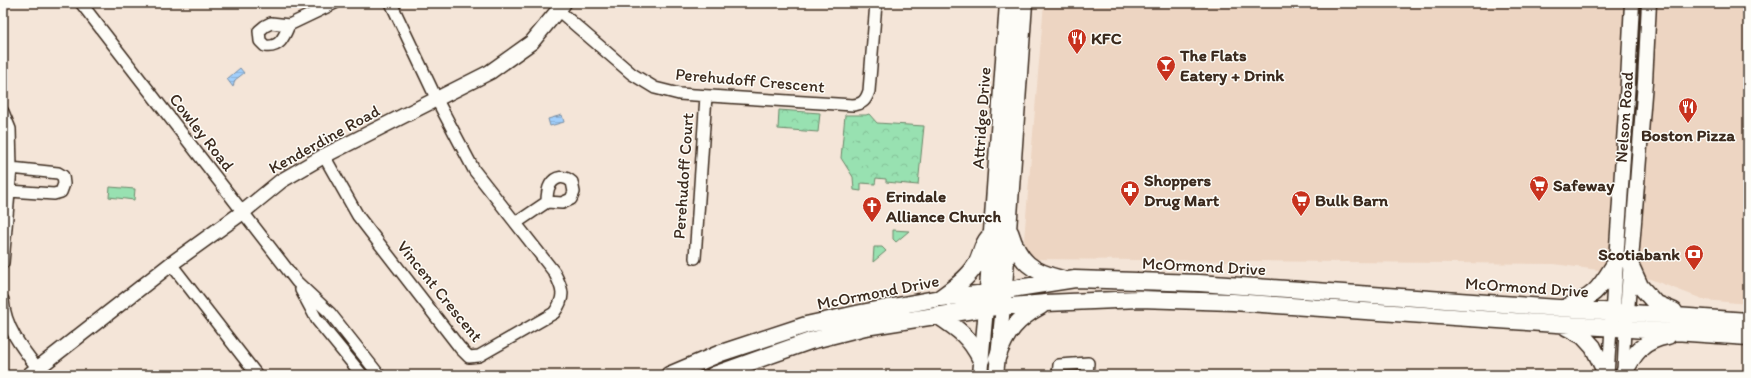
<svg xmlns="http://www.w3.org/2000/svg" width="1751" height="378" viewBox="0 0 1751 378" font-family="Itim,sans-serif">
<style>
.built{fill:#edd5c2}
.park{fill:url(#park-crowns);stroke:#6a8668}
.pitch{fill:#98e1b1;stroke:#6a8668}
.water{fill:url(#water-rules);stroke:#788da3}
.lines{fill:none;stroke-linecap:round;stroke-linejoin:round}
.minor-casing{stroke:#3b2a1e;stroke-width:14}
.tertiary-casing{stroke:#3b2a1e;stroke-width:17}
.secondary-casing{stroke:#3b2a1e;stroke-width:19}
.minor{stroke:#fdfcf7;stroke-width:11}
.tertiary{stroke:#fdfcf7;stroke-width:14}
.secondary{stroke:#fdfcf7;stroke-width:16}
.labels{text-anchor:middle;stroke-width:3;stroke-linejoin:round;paint-order:stroke}
.poi-label{font-size:17px;font-weight:bold;fill:#3b2a1e;stroke:#fdfcf7;text-anchor:start}
.street-label{font-size:17px;fill:#3b2a1e;stroke:#fdfcf7}
</style>
<defs>
<pattern id="park-crowns" width="20" height="18" patternUnits="userSpaceOnUse"><rect width="20" height="18" fill="#98e1b1"/><path d="M2 6a3 3 0 1 1 6 0M12 15a3 3 0 1 1 6 0" fill="none" stroke="#84c198"/></pattern>
<pattern id="water-rules" width="6" height="5" patternUnits="userSpaceOnUse"><rect width="6" height="5" fill="#a1cffc"/><path d="M0 2.5h6" fill="none" stroke="#8cb2d8"/></pattern>
</defs>
<rect width="100%" height="100%" fill="#f4e5d8"/>
<filter id="ink" filterUnits="userSpaceOnUse"><feTurbulence type="fractalNoise" baseFrequency=".025" numOctaves="2"/><feDisplacementMap in="SourceGraphic" scale="8" xChannelSelector="R" yChannelSelector="G"/><feConvolveMatrix kernelMatrix="1 2 1 2 8 2 1 2 1" color-interpolation-filters="sRGB"/></filter>
<g filter="url(#ink)">
<!-- built -->
<path class="built" d="M 1044,3 L 1748,3 L 1748,304 L 1705,300 L 1642,276 L 1554,264 L 1029,259 L 1024,240 Z"/>
<!-- park -->
<path class="park" d="M 779,110 L 820,113 L 818,132 L 778,129 Z
M 869,114 L 877,123 L 924,126 L 918,185 L 886,182 L 886,179 L 876,178 L 875,184 L 861,183 L 861,191 L 854,190 L 853,177 L 841,158 L 845,115 L 866,115 Z
M 893,230 L 909,231 L 896,242 L 893,239 Z
M 874,247 L 882,247 L 886,251 L 873,262 Z"/>
<!-- pitch -->
<path class="pitch" d="M 110,187 L 135,189 L 134,200 L 109,197 Z"/>
<!-- water -->
<path class="water" d="M 240,68 L 244,73 L 235,80 L 233,87 L 227,79 Z
M 562,115 L 564,122 L 550,126 L 548,119 Z"/>
<g class="lines">
<!-- minor casing -->
<g class="minor-casing">
<path id="minor" d="M 81,3 L 297,282 L 330,313 L 379,375
M 559,11 L 632,74 L 655,88 L 679,94 L 853,105 C 863,104 866,100 869,91 L 876,3
M 271,23 L 289,25 C 284,37 280,48 265,46 L 260,41 L 259,31 L 265,26 Z
M 289,25 L 335,3
M 3,112 L 10,129 L 11,168 L 3,263
M 324,156 L 358,216 L 460,348 L 469,357 L 479,356 L 554,313 C 566,297 563,289 554,272 L 474,170 L 437,100 L 391,3
M 9,191 L 54,194 L 61,192 L 64,184 L 63,176 L 58,173 L 11,168
M 516,223 L 547,202 L 562,203 L 571,199 L 574,192 L 572,182 C 565,175 555,176 550,185 C 547,190 547,196 547,202
M 695,258 L 706,96
M 171,264 L 257,375
M 301,290 L 317,320 L 362,375
M 3,300 C 5,330 26,353 43,375
M 1623,372 L 1625,329
M 1058,375 L 1059,365 L 1088,363 L 1087,375
M 1608,375 L 1611,328"/>
</g>
<!-- tertiary casing -->
<g class="tertiary-casing">
<path id="tertiary" d="M 1612,322 L 1628,81 L 1632,3
M 1626,324 L 1645,82 L 1649,3
M 29,375 L 171,264 L 243,212 L 281,181 L 324,156 L 490,72 L 532,42 L 564,3
M 980,375 L 986,308
M 996,375 L 1003,307"/>
</g>
<!-- secondary casing -->
<g class="secondary-casing">
<path id="secondary" d="M 1010,232 C 1019,262 1032,272 1062,279
M 1630,264 L 1640,286 L 1655,303 L 1674,311
M 940,298 C 952,289 967,279 975,266 C 981,257 981,246 988,238
M 1003,301 L 1024,3
M 987,303 L 1008,3
M 1566,307 C 1596,297 1600,287 1616,262
M 937,315 C 958,329 970,337 981,360
M 1566,327 L 1583,336 L 1593,347 L 1607,375
M 997,358 C 1006,332 1017,319 1041,306
M 669,375 L 721,353 L 806,325 L 861,313 L 940,298 L 987,293 L 1075,279 L 1199,283 L 1748,321
M 714,375 L 810,341 L 865,327 L 986,308 L 1046,303 L 1140,299 L 1233,302 L 1748,337
M 1623,375 C 1634,353 1642,341 1668,336"/>
</g>
<!-- minor -->
<use href="#minor" class="minor"/>
<!-- tertiary -->
<use href="#tertiary" class="tertiary"/>
<!-- secondary -->
<use href="#secondary" class="secondary"/>
</g>
</g>
<!-- icons -->
<defs>
<g id="restaurant-pin" transform="scale(1)"><path d="M0 17L-7.5 6A9.5 9.5 0 1 1 7.5 6Z" fill="#c8321e" stroke="#fdfcf7"/><path d="M-5-6h1v4h1v-4h1v4h1v-4h1v5L-1.5 .5V6h-2V.5L-5-1ZM5-6V6H3V1.5H1.5Q1.5-4 5-6Z" fill="#fff"/></g>
<g id="bar-pin" transform="scale(1)"><path d="M0 17L-7.5 6A9.5 9.5 0 1 1 7.5 6Z" fill="#c8321e" stroke="#fdfcf7"/><path d="M-6-5H6L.8 .8V4.5H3.5V6h-7V4.5H-.8V.8Z" fill="#fff"/></g>
<g id="supermarket-pin" transform="scale(1)"><path d="M0 17L-7.5 6A9.5 9.5 0 1 1 7.5 6Z" fill="#c8321e" stroke="#fdfcf7"/><path d="M-6-5.5h2.5l.6 2H6L4.5 2H-2.5L-4.4-4H-6ZM-1.5 3.2a1.3 1.3 0 1 0 .1 0ZM3 3.2a1.3 1.3 0 1 0 .1 0Z" fill="#fff"/></g>
<g id="pharmacy-pin" transform="scale(1)"><path d="M0 17L-7.5 6A9.5 9.5 0 1 1 7.5 6Z" fill="#c8321e" stroke="#fdfcf7"/><path d="M-2-6h4v4h4v4h-4v4h-4v-4h-4v-4h4Z" fill="#fff"/></g>
<g id="church-pin" transform="scale(1)"><path d="M0 17L-7.5 6A9.5 9.5 0 1 1 7.5 6Z" fill="#c8321e" stroke="#fdfcf7"/><path d="M-1.2-6h2.4v3.5h3.3v2.4h-3.3V6h-2.4V-.1h-3.3v-2.4h3.3Z" fill="#fff"/></g>
<g id="bank-pin" transform="scale(1)"><path d="M0 17L-7.5 6A9.5 9.5 0 1 1 7.5 6Z" fill="#c8321e" stroke="#fdfcf7"/><path d="M-6-4H6V4H-6ZM0-2.3a2.3 2.3 0 1 0 0 4.6a2.3 2.3 0 1 0 0-4.6Z" fill="#fff"/></g>
</defs>
<g fill-rule="evenodd">
<use href="#restaurant-pin" x="1077" y="38"/>
<use href="#bar-pin" x="1166" y="65"/>
<use href="#restaurant-pin" x="1688" y="107"/>
<use href="#supermarket-pin" x="1539" y="185"/>
<use href="#pharmacy-pin" x="1130" y="190"/>
<use href="#supermarket-pin" x="1301" y="200"/>
<use href="#church-pin" x="872" y="206"/>
<use href="#bank-pin" x="1694" y="254"/>
</g>
<g class="labels">
<!-- poi labels -->
<g class="poi-label">
<text x="1091" y="44">KFC</text>
<text x="1180" y="61">The Flats<tspan x="1180" dy="20">Eatery + Drink</tspan></text>
<text x="1688" y="141" text-anchor="middle">Boston Pizza</text>
<text x="1144" y="186">Shoppers<tspan x="1144" dy="20">Drug Mart</tspan></text>
<text x="1553" y="191">Safeway</text>
<text x="886" y="202">Erindale<tspan x="886" dy="20">Alliance Church</tspan></text>
<text x="1315" y="206">Bulk Barn</text>
<text x="1680" y="260" text-anchor="end">Scotiabank</text>
</g>
<!-- street labels -->
<g class="street-label">
<text transform="translate(750 80) rotate(5)" y="6">Perehudoff Crescent</text>
<text transform="translate(1624 117) rotate(-86)" y="6">Nelson Road</text>
<text transform="translate(981 118) rotate(-86)" y="6">Attridge Drive</text>
<text transform="translate(202 132) rotate(52)" y="6">Cowley Road</text>
<text transform="translate(324 139) rotate(-29)" y="6">Kenderdine Road</text>
<text transform="translate(683 176) rotate(-86)" y="6">Perehudoff Court</text>
<text transform="translate(1204 266) rotate(3)" y="6">McOrmond Drive</text>
<text transform="translate(1527 287) rotate(4)" y="6">McOrmond Drive</text>
<text transform="translate(440 291) rotate(51)" y="6">Vincent Crescent</text>
<text transform="translate(878 292) rotate(-11)" y="6">McOrmond Drive</text>
</g>
</g>
<!-- margin -->
<rect width="1751" height="378" fill="none" stroke="#fdfcf7" stroke-width="16"/>
<rect x="8" y="8" width="1735" height="362" fill="none" stroke="#3b2a1e" stroke-width="1.5" filter="url(#ink)"/>
</svg>
